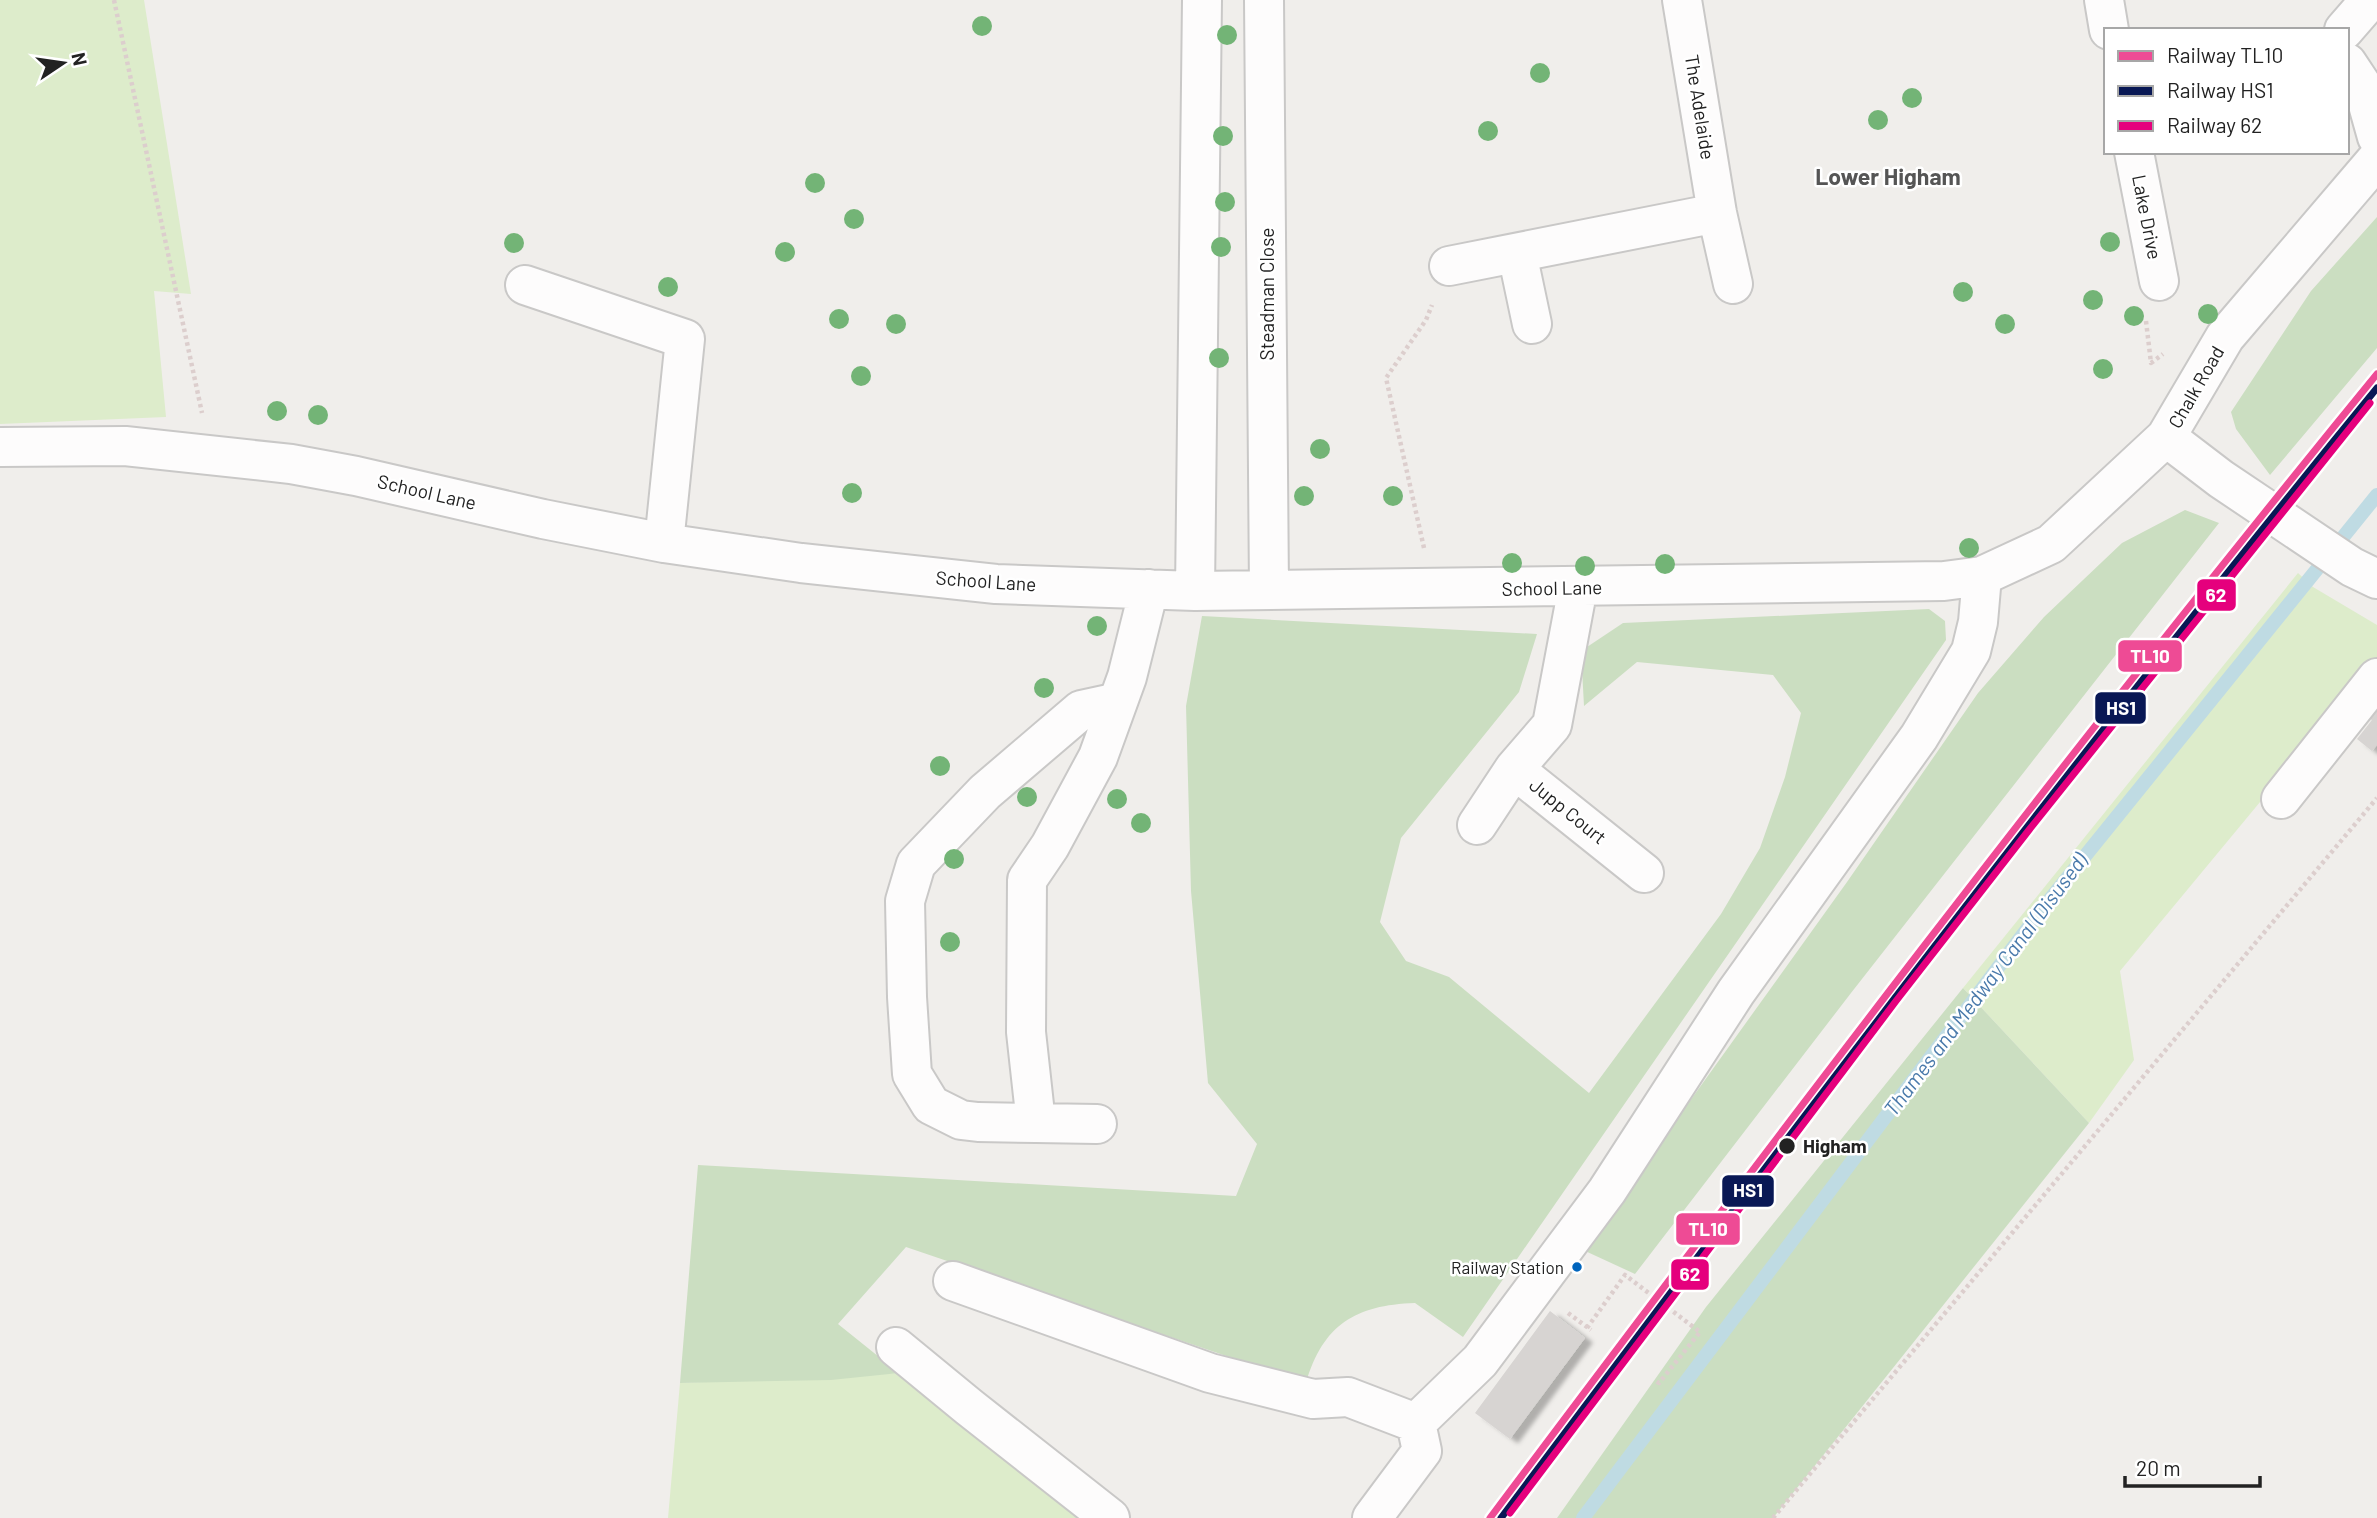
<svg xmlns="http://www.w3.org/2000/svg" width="2377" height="1518" viewBox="0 0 2377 1518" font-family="Barlow,sans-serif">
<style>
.grass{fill:#ddeccb}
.forest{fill:#cbdec1}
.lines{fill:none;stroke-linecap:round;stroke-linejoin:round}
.stream{stroke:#bfdbe3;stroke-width:14}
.building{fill:#d7d4d2;filter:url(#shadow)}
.minor-casing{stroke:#c9c8c7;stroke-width:42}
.path{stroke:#dccecd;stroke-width:4.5;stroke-dasharray:3.5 3.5;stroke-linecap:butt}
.minor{stroke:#fdfcfc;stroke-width:38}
.rail-1-casing{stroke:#fff;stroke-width:12}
.rail-2-casing{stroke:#fff;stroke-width:12}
.rail-3-casing{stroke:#fff;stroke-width:12}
.rail-1{stroke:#ee4b95;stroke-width:7}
.rail-2{stroke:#091855;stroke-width:7}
.rail-3{stroke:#e5007d;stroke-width:7}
.tree{fill:#73b476}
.stop-dot{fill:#222;stroke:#fff;stroke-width:2.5}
.bus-dot{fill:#0065bd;stroke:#fff;stroke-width:2.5}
.labels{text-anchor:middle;stroke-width:5;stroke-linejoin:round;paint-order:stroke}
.bus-label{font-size:17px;fill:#222;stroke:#fff;text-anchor:end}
.street-label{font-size:19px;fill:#222;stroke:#fff}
.stop-label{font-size:19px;font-weight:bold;fill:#222;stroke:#fff;text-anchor:start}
.water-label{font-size:21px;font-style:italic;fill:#4a7aab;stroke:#fff}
.quarter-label{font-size:23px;font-weight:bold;fill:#555;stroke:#fff}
.line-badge{stroke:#fff;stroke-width:2.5}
.badge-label{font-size:19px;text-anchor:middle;font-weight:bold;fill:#fff}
</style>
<defs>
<filter id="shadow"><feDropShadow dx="8" dy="4.5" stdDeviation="2" flood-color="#0004"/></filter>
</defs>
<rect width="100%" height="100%" fill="#f0eeeb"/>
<!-- grass -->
<path class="grass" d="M 0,0 L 144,0 L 191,294 L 154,291 L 166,417 L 0,424 Z
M 2298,573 L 2313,587 L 2377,625 L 2377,661 L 2120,971 L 2134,1060 L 2089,1123 L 1963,988 Z
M 899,1373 L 1079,1518 L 668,1518 L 680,1383 Z"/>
<!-- forest -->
<path class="forest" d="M 2377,217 L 2377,348 L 2270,475 L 2236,429 L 2231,412 L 2311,291 Z
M 2185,510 L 2219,523 L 1851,993 L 1635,1274 L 1583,1250 L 1847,882 L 1978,693 L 2044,617 L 2122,543 Z
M 1929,609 L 1945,621 L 1946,640 L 1463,1337 L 1415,1303 C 1355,1305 1323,1325 1306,1383 L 906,1247 L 838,1324 L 899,1373 L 831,1380 L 680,1383 L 698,1165 L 1236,1196 L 1257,1144 L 1208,1083 L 1191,891 L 1186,706 L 1202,616 L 1537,634 L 1519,692 L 1401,838 L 1380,922 L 1406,961 L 1449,977 L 1589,1093 L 1721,914 L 1760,848 L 1785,777 L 1801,713 L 1773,675 L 1637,662 L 1584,706 L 1581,651 L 1623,623 Z
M 1963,988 L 2089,1123 L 1773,1518 L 1557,1518 L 1706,1307 Z"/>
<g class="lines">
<!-- stream -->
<path class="stream" d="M 1583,1518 L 2043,908 L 2377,495"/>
</g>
<!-- building -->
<path class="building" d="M 2377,691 L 2377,745 L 2372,751 L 2357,739 L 2372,720 L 2361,711 Z
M 1550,1311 L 1585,1338 L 1510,1439 L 1475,1413 Z"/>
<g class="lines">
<!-- minor casing -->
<g class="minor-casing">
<path id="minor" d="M 1264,0 L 1269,589
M 1682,0 L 1717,213 L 1733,284
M 2104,0 L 2109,30
M 2344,30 L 2370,0
M 2347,63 L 2363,87 L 2377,137
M 2134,152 L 2159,281
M 1517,253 L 1532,324
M 1449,266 L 1717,213
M 525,285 L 685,339 L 664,543
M 2166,437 L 2221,479 L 2352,567 L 2377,579
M 0,447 L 125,446 L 291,464 L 356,476 L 543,519 L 664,543 L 801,563 L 996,584 L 1195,591 L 1944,581 L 1982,576 L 2051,544 L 2166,437 L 2225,337 L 2377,159
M 1578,587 L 1552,725 L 1514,769 L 1644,873
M 1195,591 L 1202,0
M 2281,799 L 2377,678
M 1477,825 L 1514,769
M 1036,1123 L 978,1122 L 961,1120 L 931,1105 L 912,1074 L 907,997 L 905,901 L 916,864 L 985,792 L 1081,710 L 1118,702
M 1097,1124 L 1036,1123 L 1026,1032 L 1027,880 L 1050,846 L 1098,757 L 1127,677 L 1149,589
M 953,1281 L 1210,1373 L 1313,1399 L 1348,1397 L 1416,1423
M 896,1347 L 969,1407 L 1110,1518
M 1416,1423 L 1480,1361 L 1607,1191 L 1736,992 L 1919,737 L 1971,651 L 1978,622 L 1982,576
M 1372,1518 L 1422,1451 L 1416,1423"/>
</g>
<!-- path -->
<path class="path" d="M 114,0 L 202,413
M 2146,321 L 2151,363 L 2163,354
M 1424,548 L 1386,378 L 1426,320 L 1432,305
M 1568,1313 L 1591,1330
M 1587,1328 L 1625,1275 L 1700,1332 L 1659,1383 L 1656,1381
M 1773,1518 L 2377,798"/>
<!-- minor -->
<use href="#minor" class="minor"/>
<!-- rail-1 casing -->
<g class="rail-1-casing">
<path id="rail-1" d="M 1490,1518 C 1780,1132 2071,748 2377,374"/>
</g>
<!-- rail-2 casing -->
<g class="rail-2-casing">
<path id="rail-2" d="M 1501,1518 C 1787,1137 2075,757 2377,388"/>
</g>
<!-- rail-3 casing -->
<g class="rail-3-casing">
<path id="rail-3" d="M 1510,1513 L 1896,1001 L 2029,830 L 2370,403"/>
</g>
<!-- rail-1 -->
<use href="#rail-1" class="rail-1"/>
<!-- rail-2 -->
<use href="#rail-2" class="rail-2"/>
<!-- rail-3 -->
<use href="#rail-3" class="rail-3"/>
</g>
<!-- trees -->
<g class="tree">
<circle cx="982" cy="26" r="10"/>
<circle cx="1227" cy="35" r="10"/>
<circle cx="1540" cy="73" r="10"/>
<circle cx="1912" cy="98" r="10"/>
<circle cx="1878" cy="120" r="10"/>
<circle cx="1488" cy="131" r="10"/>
<circle cx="1223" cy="136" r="10"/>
<circle cx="815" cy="183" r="10"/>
<circle cx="1225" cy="202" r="10"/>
<circle cx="854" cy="219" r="10"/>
<circle cx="2110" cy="242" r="10"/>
<circle cx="514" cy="243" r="10"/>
<circle cx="1221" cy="247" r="10"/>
<circle cx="785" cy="252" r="10"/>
<circle cx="668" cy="287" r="10"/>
<circle cx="1963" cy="292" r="10"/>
<circle cx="2093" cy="300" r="10"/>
<circle cx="2208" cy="314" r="10"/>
<circle cx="2134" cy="316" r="10"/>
<circle cx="839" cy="319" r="10"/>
<circle cx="896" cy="324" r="10"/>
<circle cx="2005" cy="324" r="10"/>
<circle cx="1219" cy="358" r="10"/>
<circle cx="2103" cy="369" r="10"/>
<circle cx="861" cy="376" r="10"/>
<circle cx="277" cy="411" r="10"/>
<circle cx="318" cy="415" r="10"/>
<circle cx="1320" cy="449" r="10"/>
<circle cx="852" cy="493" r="10"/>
<circle cx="1304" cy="496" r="10"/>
<circle cx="1393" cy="496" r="10"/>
<circle cx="1969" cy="548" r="10"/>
<circle cx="1512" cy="563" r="10"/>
<circle cx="1665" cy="564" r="10"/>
<circle cx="1585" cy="566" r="10"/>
<circle cx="1097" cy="626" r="10"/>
<circle cx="1044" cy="688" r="10"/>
<circle cx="940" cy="766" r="10"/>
<circle cx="1027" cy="797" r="10"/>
<circle cx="1117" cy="799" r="10"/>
<circle cx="1141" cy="823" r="10"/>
<circle cx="954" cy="859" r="10"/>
<circle cx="950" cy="942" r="10"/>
</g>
<!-- markers -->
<circle class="stop-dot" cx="1787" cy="1146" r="9"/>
<circle class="bus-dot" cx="1577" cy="1267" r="6"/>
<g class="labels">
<!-- bus labels -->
<g class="bus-label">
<text x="1564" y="1274">Railway Station</text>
</g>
<!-- street labels -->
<g class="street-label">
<text transform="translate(1700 107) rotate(81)" y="7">The Adelaide</text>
<text transform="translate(2147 217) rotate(79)" y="7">Lake Drive</text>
<text transform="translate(1267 294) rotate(-90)" y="7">Steadman Close</text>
<text transform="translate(2196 387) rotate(-60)" y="7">Chalk Road</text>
<text transform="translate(427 492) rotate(13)" y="7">School Lane</text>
<text transform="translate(986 581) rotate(4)" y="7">School Lane</text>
<text transform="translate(1552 588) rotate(-1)" y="7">School Lane</text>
<text transform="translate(1568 811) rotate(39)" y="7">Jupp Court</text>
</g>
<!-- stop labels -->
<g class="stop-label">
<text x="1803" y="1153">Higham</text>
</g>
<!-- water labels -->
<g class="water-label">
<text transform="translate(1986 985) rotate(-53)" y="7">Thames and Medway Canal (Disused)</text>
</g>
<!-- quarter labels -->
<g class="quarter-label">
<text x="1888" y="185">Lower Higham</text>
</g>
</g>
<g class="line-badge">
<rect x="2196" y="578" width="41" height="34" rx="7" fill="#e5007d"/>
<rect x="2117" y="639" width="66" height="34" rx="7" fill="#ee4b95"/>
<rect x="2094" y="691" width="53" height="34" rx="7" fill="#091855"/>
<rect x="1721" y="1174" width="54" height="34" rx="7" fill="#091855"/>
<rect x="1675" y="1212" width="66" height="34" rx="7" fill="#ee4b95"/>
<rect x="1670" y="1258" width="40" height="33" rx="7" fill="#e5007d"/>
</g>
<g class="badge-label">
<text x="2216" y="602">62</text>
<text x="2150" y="663">TL10</text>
<text x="2121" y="715">HS1</text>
<text x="1748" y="1197">HS1</text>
<text x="1708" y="1236">TL10</text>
<text x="1690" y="1281">62</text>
</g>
<!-- legend -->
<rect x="2104" y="28" width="245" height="126" fill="#ffffff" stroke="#a7a7a7" stroke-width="2"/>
<rect x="2118" y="51" width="35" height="10" fill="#ee4b95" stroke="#a7a7a7" stroke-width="2"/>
<text x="2167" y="63" font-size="21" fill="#222222">Railway TL10</text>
<rect x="2118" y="86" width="35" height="10" fill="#091855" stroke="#a7a7a7" stroke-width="2"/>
<text x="2167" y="98" font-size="21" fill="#222222">Railway HS1</text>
<rect x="2118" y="121" width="35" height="10" fill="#e5007d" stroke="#a7a7a7" stroke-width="2"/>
<text x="2167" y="133" font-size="21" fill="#222222">Railway 62</text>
<!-- north arrow -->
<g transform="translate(63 63) rotate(77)" stroke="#ffffff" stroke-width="5" paint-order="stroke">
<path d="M0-5L12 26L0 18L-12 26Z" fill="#222222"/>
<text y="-10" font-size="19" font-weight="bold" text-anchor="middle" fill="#222222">N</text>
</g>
<!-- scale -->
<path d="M2125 1476v10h135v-10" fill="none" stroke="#222222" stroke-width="3.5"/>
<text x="2136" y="1476" font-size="21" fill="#222222" stroke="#ffffff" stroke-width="5" paint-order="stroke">20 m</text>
</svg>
